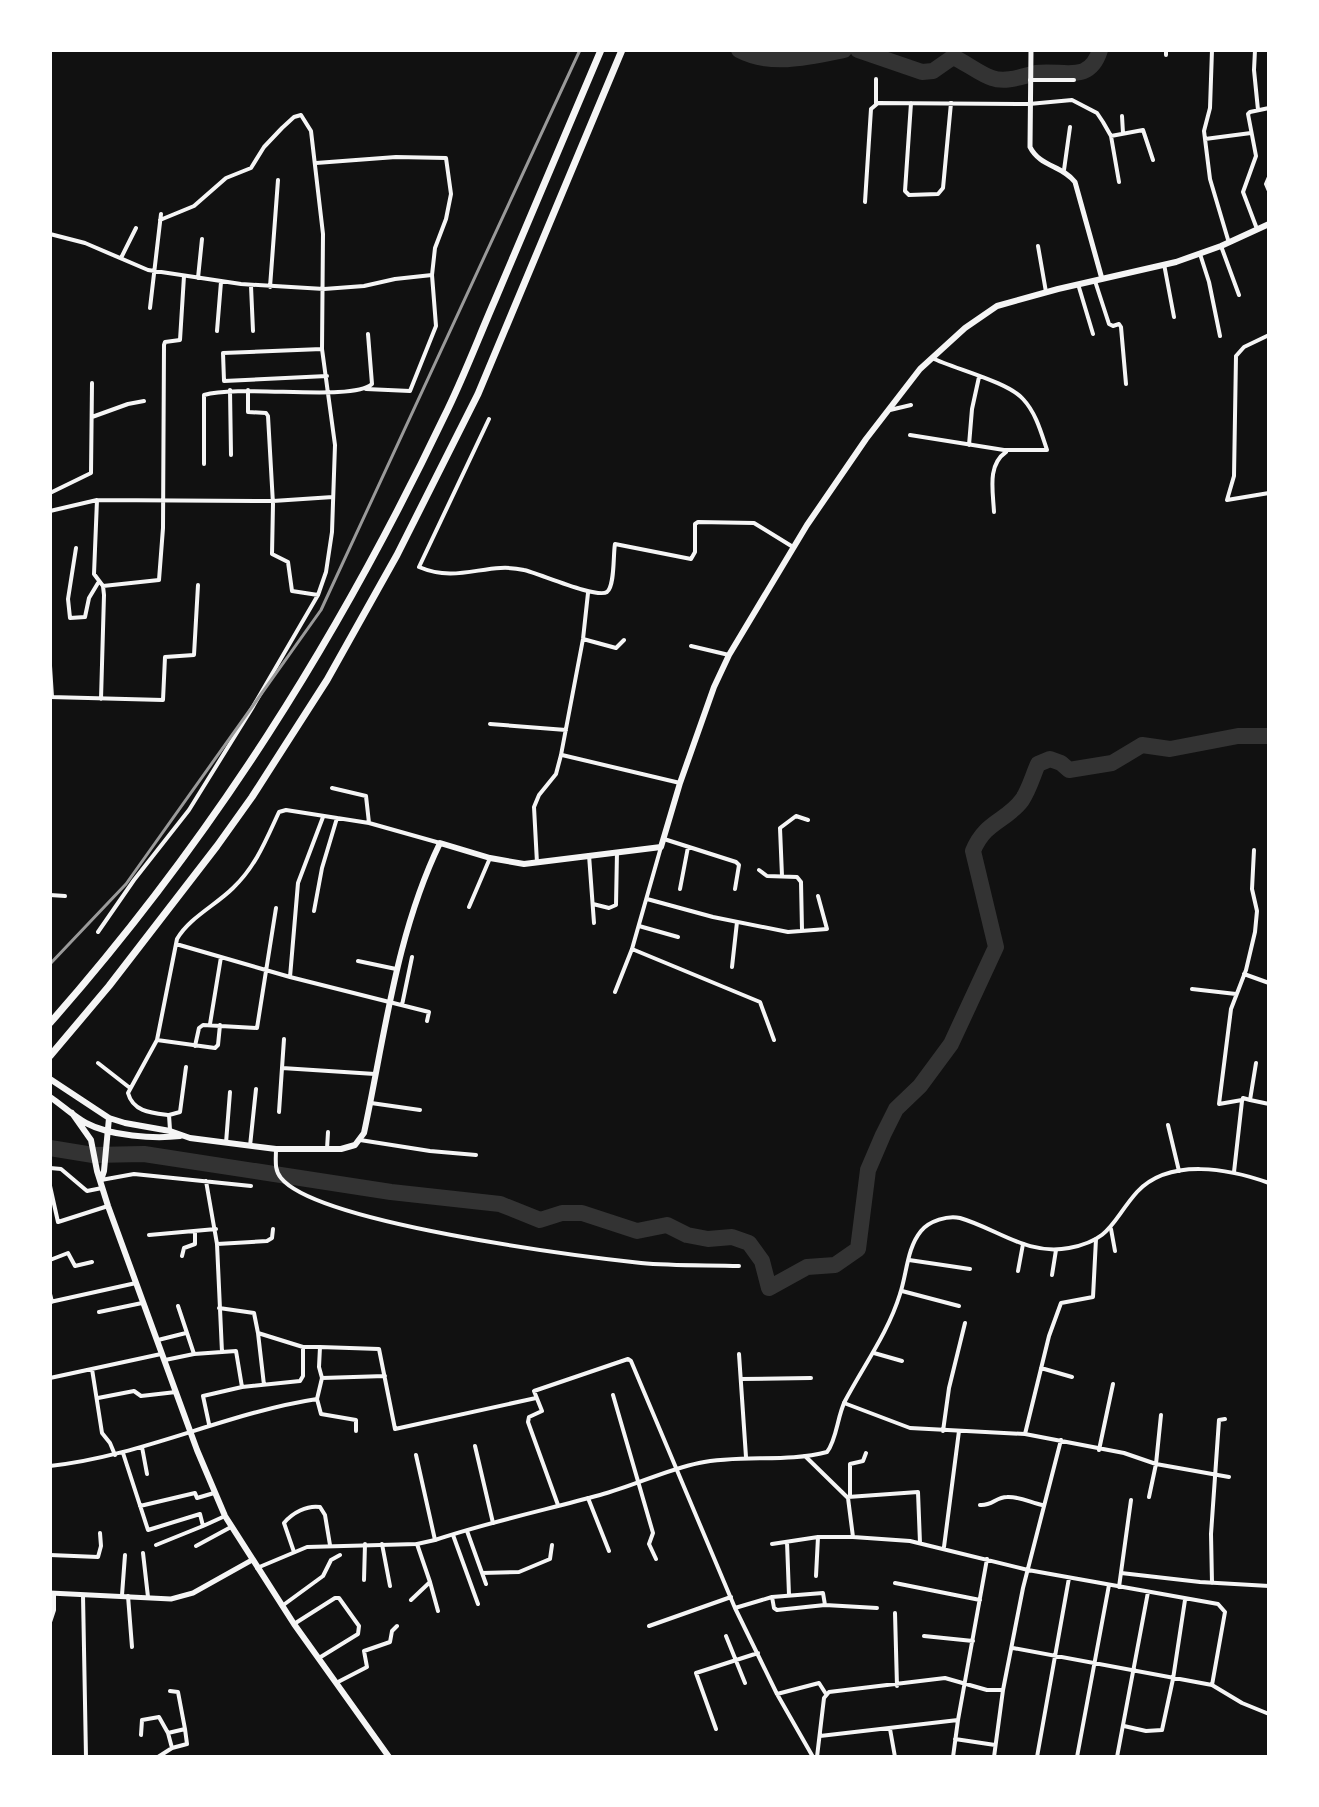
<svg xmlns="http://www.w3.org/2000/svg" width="1319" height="1807" viewBox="0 0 1319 1807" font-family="Karla,sans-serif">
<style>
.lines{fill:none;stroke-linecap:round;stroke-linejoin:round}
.river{stroke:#333;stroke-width:16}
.minor{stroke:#f5f5f5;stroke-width:4}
.tertiary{stroke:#f5f5f5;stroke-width:4}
.secondary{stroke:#f5f5f5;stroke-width:5}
.primary{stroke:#f5f5f5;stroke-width:6}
.motorway{stroke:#f5f5f5;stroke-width:7}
.rail{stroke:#9a9a9a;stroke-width:3}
</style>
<rect width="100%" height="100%" fill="#111"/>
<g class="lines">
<!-- river -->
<path class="river" d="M 739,50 C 771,67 810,57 844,50
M 858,50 L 922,72 L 933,71 L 953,57 C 965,62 981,75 992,78 C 1006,83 1023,76 1036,73 C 1063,69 1089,85 1100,50
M 50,1148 L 93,1155 L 144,1154 L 391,1192 L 500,1204 L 540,1220 L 562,1213 L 582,1213 L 637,1231 L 667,1225 L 687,1235 L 708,1239 L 732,1237 L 749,1243 L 762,1261 L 769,1288 L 807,1267 L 835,1265 L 858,1249 L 868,1170 L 883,1135 L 896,1109 L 920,1086 L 951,1044 L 996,947 L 973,851 C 985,821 1007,821 1022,800 C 1029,790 1033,775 1038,764 L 1050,759 L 1061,763 L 1069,770 L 1112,763 L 1142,745 L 1170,749 L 1238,736 L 1269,736"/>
<!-- minor -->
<path class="minor" d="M 1166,50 L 1166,55
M 1212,50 L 1210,108 L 1204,131 L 1210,179 L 1229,243
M 1255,50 L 1254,70 L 1258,110
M 876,79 L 876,104
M 1030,80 L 1074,80
M 911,103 L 905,191 L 909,195 L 938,194 L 943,188 L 951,103
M 1122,116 L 1123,133
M 1111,136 L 1143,130 L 1153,160
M 1205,139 L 1251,133
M 316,163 L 396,157 L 446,158 L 451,194 L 446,219 L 435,248 L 432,275
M 1064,170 L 1070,127
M 1269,177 L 1266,184 L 1269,191
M 865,202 L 871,109 L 878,103 L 1029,104 L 1072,100 L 1097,113 L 1103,122 L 1111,136 L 1119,182
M 1257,229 L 1243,192 L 1256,156 L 1248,114 L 1250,112 L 1269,108
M 50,234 L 85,243 L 148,270 L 241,284 L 324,289 L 364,286 L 395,279 L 432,275 L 436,326 L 410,391 L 366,389
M 1038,246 L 1046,292
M 1221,246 L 1239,295
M 1200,254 L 1209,282 L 1220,336
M 121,258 L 136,228
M 1164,264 L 1174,317
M 198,278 L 202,239
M 1095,281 L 1109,324 L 1113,326 L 1119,324 L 1121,327 L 1126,384
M 1078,284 L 1093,334
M 251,286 L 253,331
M 270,287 L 278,180
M 150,308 L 161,214
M 217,331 L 221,282
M 1269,335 L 1244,347 L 1236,356 L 1234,476 L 1227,500 L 1269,493
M 322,349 L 223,353 L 224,381 L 327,376
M 230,390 L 231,455
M 248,390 L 248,412 L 266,413 L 268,416 L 273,504 L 272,554 L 288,562 L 292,591 L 318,595
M 890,410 L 911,405
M 92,417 L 128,404 L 144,401
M 489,419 L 419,567 C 459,584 487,561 524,570 C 538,573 597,599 607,592 C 615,586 613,554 615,544 L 691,559 L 695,552 L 695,524 L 698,522 L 754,523 L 793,547
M 910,435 L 1004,450 L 1047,450 C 1041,432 1036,413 1023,399 C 1008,382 955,369 932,358
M 969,445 L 972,409 L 979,377
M 204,464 L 204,395 C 241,384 352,402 372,384 L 368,334
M 50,493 L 91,473 L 92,383
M 97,500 L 273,501 L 333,497
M 50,511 L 97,500 L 94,574 L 103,586 L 104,595 L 101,699
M 994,512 C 993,491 987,465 1006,452
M 76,548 L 68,599 L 70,618 L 85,617 L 89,598 L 98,583
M 103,586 L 159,580 L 163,528 L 164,345 L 165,342 L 180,340 L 184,276
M 583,639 L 616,648 L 624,640
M 691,646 L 729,655
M 50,666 L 52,697
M 50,697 L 163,700 L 165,657 L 194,655 L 198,585
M 490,724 L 566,730
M 562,755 L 680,783
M 332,788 L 366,796 L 369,823
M 664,839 L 736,862 L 739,865 L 735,889
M 589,855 L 594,923
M 537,863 L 534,807 L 539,795 L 556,774 L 561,755 L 583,639 L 588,593
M 759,870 L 767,876 L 797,877 L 801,882 L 802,930
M 782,876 L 780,828 L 796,816 L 808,820
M 680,889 L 688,847
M 50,895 L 65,896
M 647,899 L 713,917 L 788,932 L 827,929 L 818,896
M 593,904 L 609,908 L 616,905 L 617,852
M 469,907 L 490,858
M 314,911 L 322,868 L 337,818
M 639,926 L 678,937
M 98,932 L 134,880 L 189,810 L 251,710 L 318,595 L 326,572 L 332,532 L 335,445 L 322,349 L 323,234 L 311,131 L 301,115 L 294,117 L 282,128 L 264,147 L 251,168 L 226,178 L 194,206 L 160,220
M 176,944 L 290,977 L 429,1012 L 427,1021
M 632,949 L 760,1002 L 774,1040
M 358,961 L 396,969
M 732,967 L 737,922
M 1244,974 L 1269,983
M 290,977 L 298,883 L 323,817
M 1192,989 L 1236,994
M 615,992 L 632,949 L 661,847
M 402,1005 L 412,957
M 210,1024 L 221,957
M 157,1040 L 215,1048 L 218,1045 L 220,1025
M 195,1046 L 199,1028 L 203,1025 L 257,1028 L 276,908
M 98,1063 L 130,1088
M 282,1068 L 284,1039
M 1242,1100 L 1219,1104 L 1231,1009 L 1246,970 L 1255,932 L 1257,911 L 1252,889 L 1254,850
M 1250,1100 L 1269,1104
M 371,1103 L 420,1110
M 279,1112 L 282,1068 L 375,1074
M 169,1115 L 180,1112 L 186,1067
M 1168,1125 L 1179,1171
M 170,1130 L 169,1115 C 152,1113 133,1112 128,1093 L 157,1040 L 177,939 C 189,918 216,905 233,888 C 256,866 266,840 279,812 L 286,810 L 369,823 L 440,843
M 360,1140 L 430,1151 L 476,1155
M 226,1143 L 230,1092
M 250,1146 L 256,1089
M 276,1149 C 276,1160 274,1170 281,1178 C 317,1223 576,1256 641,1263 C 673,1266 706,1265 739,1266
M 327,1149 L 328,1132
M 50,1168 L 61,1169 L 87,1191 L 102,1188
M 1234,1172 L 1242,1101 L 1243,1098 L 1250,1100 L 1256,1063
M 101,1180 L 134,1174 L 251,1186
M 206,1181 L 217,1244 L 222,1352
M 50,1186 L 58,1222 L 108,1206
M 1111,1229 L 1115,1251
M 149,1235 L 216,1229
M 217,1244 L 267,1241 L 272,1238 L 273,1229
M 182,1256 L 184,1248 L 195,1244 L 195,1231
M 50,1260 L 68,1253 L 75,1266 L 92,1262
M 909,1260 L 970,1269
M 1018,1271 L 1023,1244
M 1052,1275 L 1056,1250
M 902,1291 L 959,1306
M 50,1294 L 52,1302
M 50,1302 L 136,1283
M 178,1306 L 194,1354
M 219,1308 L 254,1313 L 258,1333 L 303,1347 L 303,1376 L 300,1381 L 242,1387
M 99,1312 L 142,1303
M 258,1333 L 264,1385
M 158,1340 L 186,1333
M 303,1347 L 320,1347
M 874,1353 L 902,1361
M 739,1354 L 746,1457
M 165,1360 L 194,1354 L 236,1351 L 242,1387 L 203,1396 L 209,1424
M 1041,1368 L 1072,1377
M 92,1369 L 102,1433 L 110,1443 L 115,1455
M 50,1378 L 161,1354
M 322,1378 L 319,1367 L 320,1347 L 379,1349 L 395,1429 L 536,1398
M 741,1379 L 811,1378
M 613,1395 L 653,1533 L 649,1544 L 656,1559
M 98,1398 L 134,1391 L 141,1396 L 176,1392
M 317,1399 L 321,1414 L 356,1420 L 356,1431
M 844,1403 L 910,1428 L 1025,1434 L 1124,1453 L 1156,1464 L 1229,1477
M 943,1431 L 949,1388 L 965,1323
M 1025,1434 L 1049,1336 L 1061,1303 L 1093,1297 L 1096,1239
M 475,1446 L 493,1523
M 142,1447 L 147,1474
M 1099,1450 L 1113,1384
M 123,1453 L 148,1530 L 200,1514 L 203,1526 L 156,1545
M 416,1455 L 435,1540
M 805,1456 L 848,1498 L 853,1537 L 910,1541 L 1028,1570 L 1218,1604 L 1225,1612 L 1212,1685
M 50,1466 C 142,1456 226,1413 317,1399 L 322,1378 L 385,1376
M 850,1496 L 850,1464 L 863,1461 L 866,1453
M 848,1497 L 918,1492 L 920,1543
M 1149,1497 L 1156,1464 L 1161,1415
M 588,1498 L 609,1551
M 558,1505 L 528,1422 L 529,1417 L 542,1411 L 534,1391 L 628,1359 L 631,1361 L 735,1608 L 777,1694 L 813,1757
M 980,1505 C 992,1506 996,1497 1007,1497 C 1018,1496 1032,1503 1042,1505
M 140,1506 L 195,1493 L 197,1498 L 214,1493
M 203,1526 L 225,1516
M 467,1531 L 486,1584
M 453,1535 L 478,1604
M 787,1542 L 789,1595
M 382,1544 L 390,1586
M 772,1544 L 818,1537 L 853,1537
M 196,1546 L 231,1527
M 944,1547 L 959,1431
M 294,1552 L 284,1523 C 292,1513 307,1505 320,1507 L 325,1515 L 330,1545
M 143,1553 L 148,1597
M 50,1555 L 98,1557 L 101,1546 L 100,1533
M 482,1573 L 519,1572 L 550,1559 L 552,1545
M 1121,1573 L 1200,1582 L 1269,1586
M 816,1576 L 818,1537
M 364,1580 L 365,1544
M 430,1582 L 438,1611
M 895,1583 L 980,1600
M 1212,1583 L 1211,1534 L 1219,1420 L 1225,1419
M 1119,1587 L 1131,1500
M 83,1595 L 86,1757
M 122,1595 L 125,1555
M 128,1596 L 132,1647
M 772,1597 L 774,1608 L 777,1610 L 825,1605
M 411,1600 L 430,1582 L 417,1544
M 282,1606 L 323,1576 L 331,1560 L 340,1555
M 735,1608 L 772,1597 L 823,1593 L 825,1605 L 877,1608
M 895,1613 L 897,1686
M 50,1622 L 54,1610 L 54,1593
M 294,1624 L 335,1598 L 339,1598 L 359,1626 L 358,1634 L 319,1658
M 649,1626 L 731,1597
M 726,1636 L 745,1683
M 924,1636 L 973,1641
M 1013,1648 L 1212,1685 L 1242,1703 L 1269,1714
M 336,1683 L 367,1667 L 364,1651 L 390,1642 L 392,1631 L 397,1626
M 170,1691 L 178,1692 L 185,1729
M 777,1694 L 819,1683 L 826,1694
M 1124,1726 L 1146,1731 L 1162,1730 L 1173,1679 L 1185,1600
M 716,1729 L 696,1673 L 758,1653
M 890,1729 L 895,1757
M 168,1733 L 172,1748
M 141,1735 L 142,1720 L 159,1717 L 168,1733 L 185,1729 L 187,1744 L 172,1748 L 158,1757
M 820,1736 L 958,1720 L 987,1559
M 955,1739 L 995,1745
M 817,1757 L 824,1698 L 829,1692 L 945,1678 L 987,1690 L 1003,1690 L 1023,1588 L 1061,1440
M 953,1757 L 958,1720
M 994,1757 L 1003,1690
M 1037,1757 L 1069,1578
M 1077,1757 L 1109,1585
M 1117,1757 L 1148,1592"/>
<!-- tertiary -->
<path class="tertiary" d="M 257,1568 L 307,1547 L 417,1544 L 435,1540 C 489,1522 545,1510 600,1495 C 634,1486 665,1470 699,1463 C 741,1454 786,1463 827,1452 C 837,1439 837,1417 845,1401 C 864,1365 888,1333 900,1294 C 907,1273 907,1248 921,1231 C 929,1221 948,1215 960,1218 C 998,1229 1027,1256 1069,1248 C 1112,1240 1112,1220 1137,1192 C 1170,1157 1230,1169 1269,1183"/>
<!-- secondary -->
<path class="secondary" d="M 1031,50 L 1030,147 C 1040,167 1062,165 1075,182 L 1102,279
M 50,1593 L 171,1599 L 193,1593 L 252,1560"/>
<!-- primary -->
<path class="primary" d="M 50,1079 L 109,1118 L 125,1123 L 170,1131 L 190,1138 L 276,1149 L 341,1149 L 355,1145 L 364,1133 C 385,1035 396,934 440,843 L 490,858 L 524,864 L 661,847 L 680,783 L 714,687 L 729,655 L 807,525 L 866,439 L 920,369 L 965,328 L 997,306 L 1058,289 L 1176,262 L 1221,246 L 1269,224
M 50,1097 C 62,1105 73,1116 86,1123 C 110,1136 154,1139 180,1136
M 72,1113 L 91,1140 L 97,1171 L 108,1206 L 197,1450 L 225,1516 L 294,1624 L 389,1757
M 101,1180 L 104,1171 L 109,1118"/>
<!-- motorway -->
<path class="motorway" d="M 50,1023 C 213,838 338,639 444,417 C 463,379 478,339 495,300 C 530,217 566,134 601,50
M 50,1056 L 109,986 L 217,846 L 252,797 L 327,680 L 397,555 L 478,394 L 622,50"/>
<!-- rail -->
<path class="rail" d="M 50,964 L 126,884 L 321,610 L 580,50"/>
</g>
<!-- border -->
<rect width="1319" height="1807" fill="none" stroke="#ffffff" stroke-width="104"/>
</svg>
